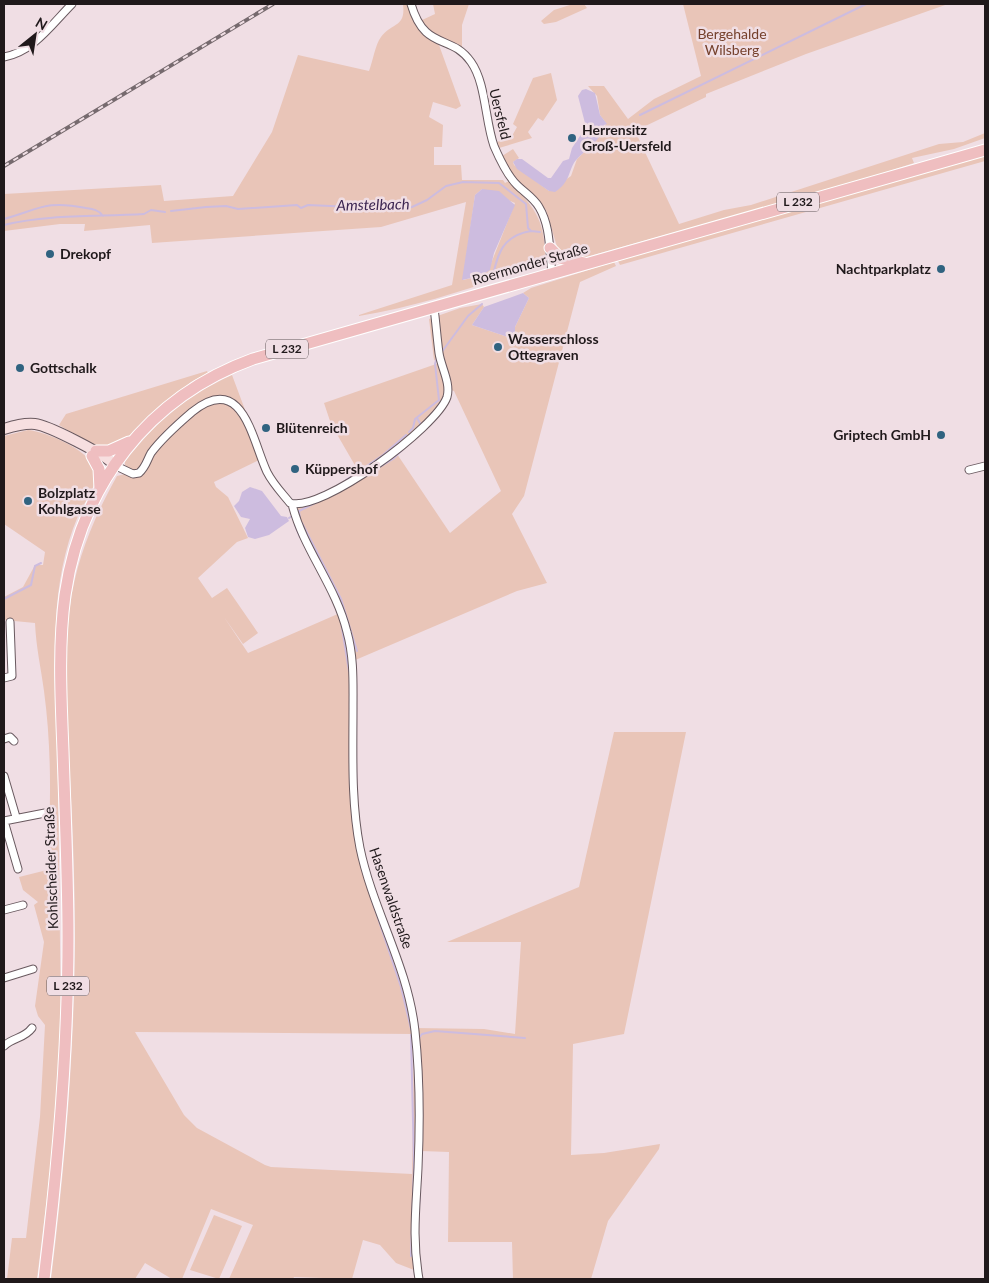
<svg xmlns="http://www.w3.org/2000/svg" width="989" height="1283" viewBox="0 0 989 1283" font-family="Lato,sans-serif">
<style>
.green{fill:#e9c5b8;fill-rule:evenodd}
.water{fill:#cdbcdf}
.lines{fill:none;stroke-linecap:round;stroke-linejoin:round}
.stream{stroke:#cdbcdf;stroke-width:2}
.minor-casing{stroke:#69595f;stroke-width:9}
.secondary-casing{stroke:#69595f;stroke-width:12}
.primary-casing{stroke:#fff;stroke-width:13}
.minor{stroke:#fff;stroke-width:7}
.secondary{stroke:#f7dfe0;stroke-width:10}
.primary{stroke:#efbec0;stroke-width:11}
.rail-casing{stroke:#766a6e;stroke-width:4}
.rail{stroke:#f0dee4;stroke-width:2;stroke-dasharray:5.5;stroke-linecap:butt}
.poi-dot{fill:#306380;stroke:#f0dee4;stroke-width:2}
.labels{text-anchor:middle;stroke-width:5;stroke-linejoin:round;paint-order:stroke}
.shield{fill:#f0dee4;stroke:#5e5457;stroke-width:1}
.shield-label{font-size:12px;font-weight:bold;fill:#20191b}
.park-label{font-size:14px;fill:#75402c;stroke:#f0dee4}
.street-label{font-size:14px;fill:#20191b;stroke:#f0dee4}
.poi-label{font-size:14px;font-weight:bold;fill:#20191b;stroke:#f0dee4;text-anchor:start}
.water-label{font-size:15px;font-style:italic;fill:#3c2551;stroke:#f0dee4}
</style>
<rect width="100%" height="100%" fill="#f0dee4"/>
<!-- green -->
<path class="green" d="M 403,4 L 414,4 L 420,21 L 435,14 L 433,4 L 469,4 L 462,25 L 462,48 L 443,39 L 439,45 L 461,106 L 456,109 L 433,102 L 429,117 L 443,125 L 442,147 L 434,147 L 434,165 L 461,165 L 462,180 L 503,180 L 505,183 L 509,181 C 527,200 541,213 544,240 C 545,248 546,256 544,263 C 484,284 422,306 359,316 L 359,315 L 452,285 L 466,202 L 381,227 L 152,243 L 150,225 L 84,231 L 85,224 L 60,224 L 4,231 L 4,194 L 161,185 L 164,201 L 233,196 L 272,132 L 298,55 L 369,71 C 373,61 375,45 381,37 C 392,22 406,28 403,4 ZM 482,189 L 515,203 L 490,266 L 480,276 L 463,280 L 475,195 Z
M 573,4 L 584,4 L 587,8 L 556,22 L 544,24 L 541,21 L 554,10 Z
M 683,4 L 948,4 L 806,54 L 706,94 L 706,97 L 635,131 L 679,224 L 724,210 L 751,205 L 939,144 L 963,142 L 985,133 L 985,138 L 954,149 L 912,158 L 914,163 L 855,182 L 586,257 L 569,258 L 558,250 L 546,210 L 512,175 L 502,156 L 513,149 L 519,158 L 513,162 L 514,165 L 549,191 L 571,176 L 577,159 L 602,134 L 606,123 L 600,115 L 597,96 L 588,86 L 604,86 L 628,119 L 654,99 L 701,76 Z
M 551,73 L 557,100 L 543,121 L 538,118 L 528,132 L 532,138 L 499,148 L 497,142 L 512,136 L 517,127 L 513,124 L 533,78 Z
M 985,154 L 985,161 L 620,265 L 618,261 Z
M 614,262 L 616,266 L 580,282 L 524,496 L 512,514 L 547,583 L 517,591 L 353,661 L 355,801 L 361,848 L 375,895 L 399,961 L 414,1028 L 484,1029 L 515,1034 L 521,942 L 447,942 L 579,887 L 614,732 L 686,732 L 624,1034 L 573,1044 L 571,1155 L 604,1153 L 660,1144 L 659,1149 L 608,1221 L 591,1279 L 513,1279 L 512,1242 L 448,1242 L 449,1152 L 421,1151 L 414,1270 L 396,1263 L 380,1245 L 363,1240 L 352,1279 L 294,1277 L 293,1279 L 229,1279 L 253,1225 L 211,1209 L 182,1279 L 172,1279 L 145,1263 L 135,1279 L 51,1279 C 65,1167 74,1054 75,942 C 75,887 73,832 70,778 C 67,722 62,663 70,606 C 76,560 94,517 117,476 L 137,471 L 131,471 L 125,465 L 125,462 C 154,423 188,395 232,375 L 263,458 L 214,482 L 216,487 L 228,497 L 248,538 L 237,542 L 198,578 L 212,598 L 227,588 L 258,633 L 243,644 L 224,617 L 248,653 L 340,613 L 293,509 L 332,496 L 397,454 L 450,533 L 501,491 L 454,391 L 451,390 L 450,374 L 443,376 C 444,383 446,389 444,395 C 435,425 384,455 360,474 L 331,424 L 324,403 L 439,363 L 434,360 L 429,319 L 460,308 L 482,304 L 484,307 L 472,325 L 511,338 L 515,335 L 515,327 L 529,298 L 523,293 L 531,288 ZM 135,1032 L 414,1034 L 412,1174 L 271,1167 L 265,1165 L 197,1128 L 184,1115 Z
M 207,371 L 208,373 L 191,382 L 122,442 L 102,447 L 91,445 L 59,425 L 66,414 Z
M 28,430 C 47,432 90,450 95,470 C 99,485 84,502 78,516 C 64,549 58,584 56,620 L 61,1025 L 52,1157 L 37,1279 L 7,1279 L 12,1238 L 26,1238 L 40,1117 L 45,1025 L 38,1016 L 35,1006 L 44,942 L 34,905 L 38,902 L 23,890 L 19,877 L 47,870 C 51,811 52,750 44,691 C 41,668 36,647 35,623 L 4,620 L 4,597 L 23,587 L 35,565 L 43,565 L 45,552 L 4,524 L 4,436 Z
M 214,1215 L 242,1226 L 219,1279 L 190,1270 Z"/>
<!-- water -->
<path class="water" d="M 586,89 L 595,93 L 600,115 L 607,124 L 604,125 C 600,142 589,147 577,159 C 568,168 572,181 555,192 L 549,191 L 517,169 L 513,162 L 517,159 L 522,159 L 548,178 L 551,178 L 563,161 L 569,159 L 572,148 L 586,127 L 578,96 L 582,90 Z
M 482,189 L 499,191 L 515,205 L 494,253 L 490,270 L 480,276 L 462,280 L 475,195 Z
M 523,293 L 529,298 L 515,327 L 515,336 L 511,338 L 472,325 L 484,307 Z
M 250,487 L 262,491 L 281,516 L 287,517 L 289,521 L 269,535 L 255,539 L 248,537 L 245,528 L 250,519 L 241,517 L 234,506 L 239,501 L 242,492 Z"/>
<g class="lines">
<!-- stream -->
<path class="stream" d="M 640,115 L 866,4
M 171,211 L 206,207 L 226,206 L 238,209 L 297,205 L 301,208 L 308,205 L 353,207 L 378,210 L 412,207 L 427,200 L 446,186 L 463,182 L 499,183 L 526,204 L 528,228 L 531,231 L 540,232
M 4,219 C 40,209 45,200 86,208 C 93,209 99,210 103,216
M 4,225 C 49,214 97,217 144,214 L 151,210 L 165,212
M 492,279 C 498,253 502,236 531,231
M 441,353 L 468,316 L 482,304
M 417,418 L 421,425
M 409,432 L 413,428 L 415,419 L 439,400 L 435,364 L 437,357
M 368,474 L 393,459 L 403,449
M 346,480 L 383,455 L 406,435
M 299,511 L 300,519
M 299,511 L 347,487
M 289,518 L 292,516
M 302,523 L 341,599 L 357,651
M 295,525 L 300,537
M 4,599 L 31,585 L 35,566 L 41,563
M 341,622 L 349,671
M 371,897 L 401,987 L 411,1029
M 411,1035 L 414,1165 L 411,1256
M 419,1038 L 422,1034 L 435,1031 L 525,1038
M 419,1205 L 420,1192"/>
<!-- minor casing -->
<g class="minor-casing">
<path id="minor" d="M 411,4 C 425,52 451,33 471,62 C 486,83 485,121 494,146 C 500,160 507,175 517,185 C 524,192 534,198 539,207 C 551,227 549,251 552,273
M 4,57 C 33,52 52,24 72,4
M 114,465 L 133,474 L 139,473 C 146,467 147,460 151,453 C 162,438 178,424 192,412 C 243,371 252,440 267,472 C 273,484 282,493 290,503 C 321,513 437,427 447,397 C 451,383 441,367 439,353 C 437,338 436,323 434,308
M 969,470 L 985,466
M 292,504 C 303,549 336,586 347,632 C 354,657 353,682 353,708 C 353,754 351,802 360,848 C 373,911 408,966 415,1031 C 420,1076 420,1123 418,1168 C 416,1209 412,1238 419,1279
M 4,678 L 12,676 L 10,622
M 4,739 L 10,737 L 14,741
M 4,776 L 16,817
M 4,821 L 18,869
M 4,821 L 50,812
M 4,910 L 23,905
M 4,978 L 33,969
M 4,1046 C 13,1037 24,1039 32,1028"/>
</g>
<!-- secondary casing -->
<g class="secondary-casing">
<path id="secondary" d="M 4,429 C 14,426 24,423 35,424 C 47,425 107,455 114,465"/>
</g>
<!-- primary casing -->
<g class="primary-casing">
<path id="primary" d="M 550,248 L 560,258 L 584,263
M 96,451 L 109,451 L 129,442
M 92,456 L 99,469 L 100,489
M 44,1279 C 58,1166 68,1052 68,937 C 68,875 65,813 63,751 C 61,699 58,646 65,595 C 81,485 148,397 253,359 L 985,150"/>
</g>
<!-- minor -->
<use href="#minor" class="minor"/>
<!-- secondary -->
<use href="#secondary" class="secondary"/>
<!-- primary -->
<use href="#primary" class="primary"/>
<!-- rail casing -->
<g class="rail-casing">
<path id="rail" d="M 4,166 L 273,4"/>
</g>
<!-- rail -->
<use href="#rail" class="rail"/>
</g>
<!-- markers -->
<g class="poi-dot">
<circle cx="572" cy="138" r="5"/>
<circle cx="50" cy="254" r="5"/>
<circle cx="941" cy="269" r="5"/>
<circle cx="498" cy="347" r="5"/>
<circle cx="20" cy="368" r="5"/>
<circle cx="266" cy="428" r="5"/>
<circle cx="941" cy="435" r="5"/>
<circle cx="295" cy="469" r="5"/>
<circle cx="28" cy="501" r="5"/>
</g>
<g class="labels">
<!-- shield labels -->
<g class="shield">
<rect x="777" y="192.5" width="42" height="19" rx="4"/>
<rect x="266" y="339.5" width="42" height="19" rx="4"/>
<rect x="47" y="976.5" width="42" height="19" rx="4"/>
</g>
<g class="shield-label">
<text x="798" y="206">L 232</text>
<text x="287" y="353">L 232</text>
<text x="68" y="990">L 232</text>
</g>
<!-- park labels -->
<g class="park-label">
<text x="732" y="39">Bergehalde<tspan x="732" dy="16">Wilsberg</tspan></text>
</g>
<!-- street labels -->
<g class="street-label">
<text transform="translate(500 114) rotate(76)" y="5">Uersfeld</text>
<text transform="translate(530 264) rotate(-16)" y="5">Roermonder Straße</text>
<text transform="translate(51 868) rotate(-92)" y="5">Kohlscheider Straße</text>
<text transform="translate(391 898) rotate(71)" y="5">Hasenwaldstraße</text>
</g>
<!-- poi labels -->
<g class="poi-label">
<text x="582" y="135">Herrensitz<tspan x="582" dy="16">Groß-Uersfeld</tspan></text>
<text x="60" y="259">Drekopf</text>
<text x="931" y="274" text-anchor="end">Nachtparkplatz</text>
<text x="508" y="344">Wasserschloss<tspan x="508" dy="16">Ottegraven</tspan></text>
<text x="30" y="373">Gottschalk</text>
<text x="276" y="433">Blütenreich</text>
<text x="931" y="440" text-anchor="end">Griptech GmbH</text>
<text x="305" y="474">Küppershof</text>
<text x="38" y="498">Bolzplatz<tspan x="38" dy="16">Kohlgasse</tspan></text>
</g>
<!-- water labels -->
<g class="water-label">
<text transform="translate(373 205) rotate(-1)" y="5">Amstelbach</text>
</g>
</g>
<!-- border -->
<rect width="989" height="1283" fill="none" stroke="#20191b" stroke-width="10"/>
<!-- north arrow -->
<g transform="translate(35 35) rotate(30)" stroke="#f0dee4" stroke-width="4" paint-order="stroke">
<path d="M0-4L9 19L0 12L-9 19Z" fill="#20191b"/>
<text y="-8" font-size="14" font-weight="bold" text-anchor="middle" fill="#20191b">N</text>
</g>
</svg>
